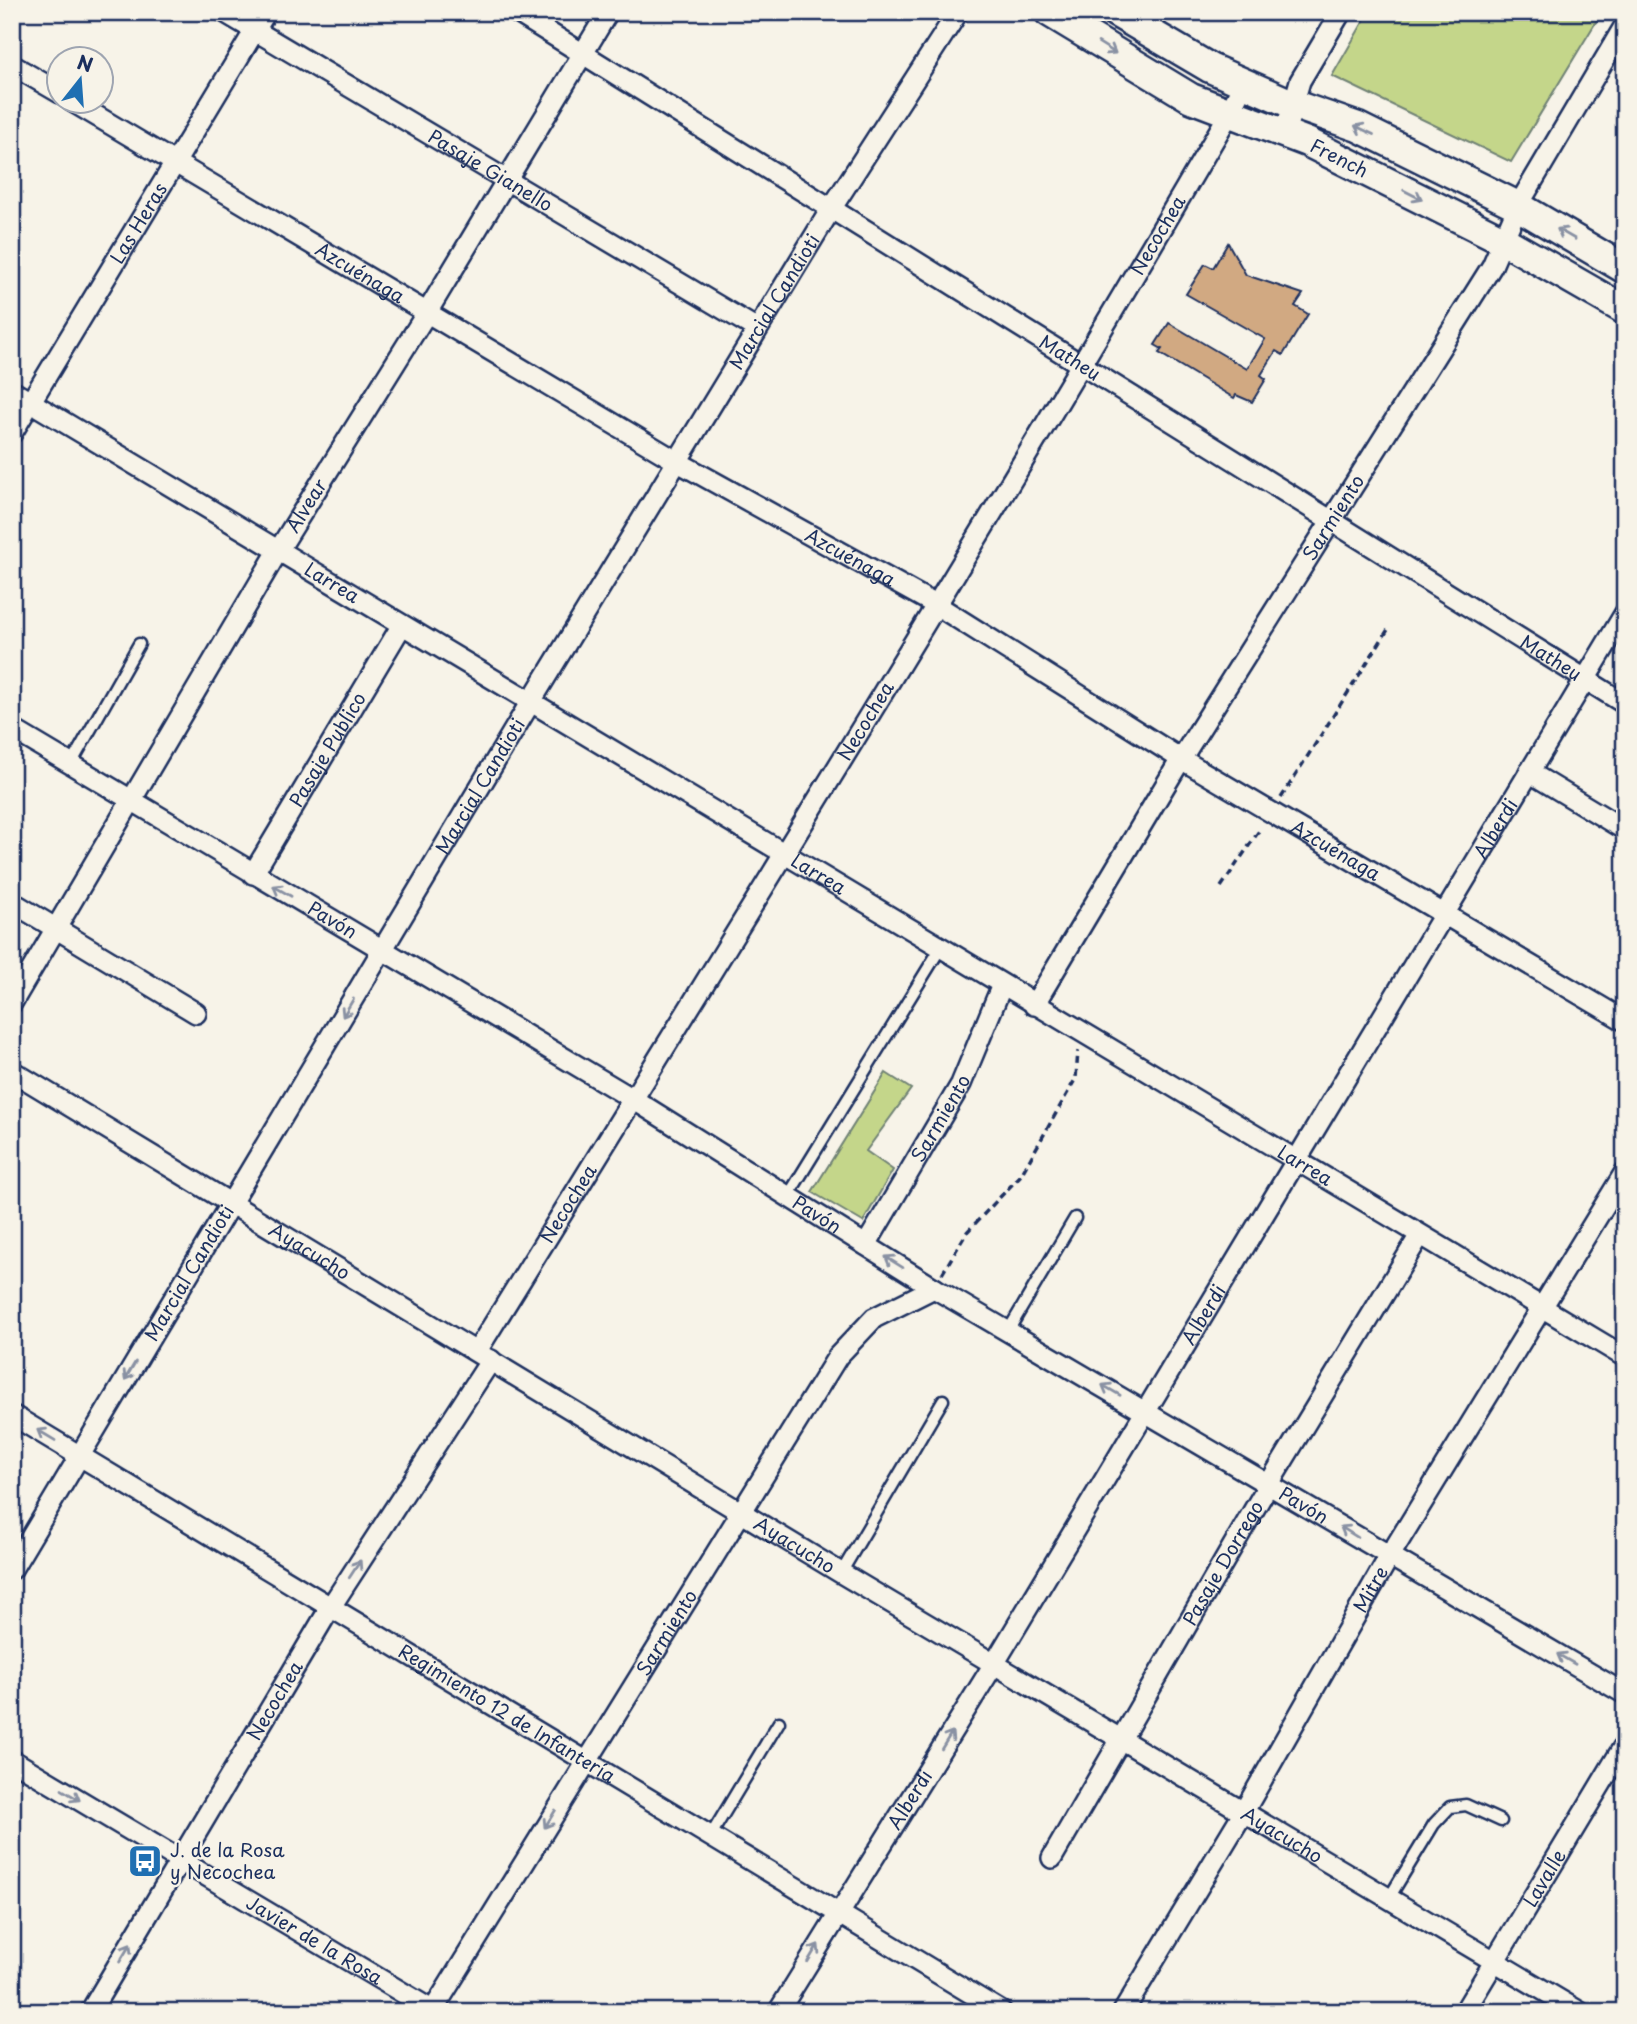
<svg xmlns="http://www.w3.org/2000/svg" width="1637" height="2024" viewBox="0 0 1637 2024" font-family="'Playpen Sans',sans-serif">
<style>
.green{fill:#c4d68a;stroke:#708274;stroke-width:2}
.building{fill:#d1a982;stroke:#1b2f5e;stroke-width:2}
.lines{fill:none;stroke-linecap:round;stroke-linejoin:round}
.service-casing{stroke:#1b2f5e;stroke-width:15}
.minor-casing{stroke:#1b2f5e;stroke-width:24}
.secondary-casing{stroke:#1b2f5e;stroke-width:33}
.path{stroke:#1b2f5e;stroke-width:3.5;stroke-dasharray:7 5;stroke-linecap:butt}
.service{stroke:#f7f3e8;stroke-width:10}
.minor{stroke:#f7f3e8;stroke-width:19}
.secondary{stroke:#f7f3e8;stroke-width:28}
.oneway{stroke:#8991a3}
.labels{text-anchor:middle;stroke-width:5;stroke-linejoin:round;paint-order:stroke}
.street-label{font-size:19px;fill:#1b2f5e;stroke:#f7f3e8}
.poi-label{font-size:19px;fill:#1b2f5e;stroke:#f7f3e8;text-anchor:start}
</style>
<rect width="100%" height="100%" fill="#f7f3e8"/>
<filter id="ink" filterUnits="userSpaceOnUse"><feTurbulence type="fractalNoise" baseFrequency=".0143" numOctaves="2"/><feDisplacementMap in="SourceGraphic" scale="14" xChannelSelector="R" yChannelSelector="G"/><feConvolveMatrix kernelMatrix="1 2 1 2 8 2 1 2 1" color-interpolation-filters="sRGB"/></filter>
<g filter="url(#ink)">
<!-- green -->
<path class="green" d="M 1369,12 L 1602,12 L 1511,162 L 1332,76 Z
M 886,1073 L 911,1089 L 866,1151 L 893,1170 L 863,1222 L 812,1192 Z"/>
<!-- building -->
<path class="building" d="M 1228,243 L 1246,275 L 1303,294 L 1295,306 L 1308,314 L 1283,355 L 1276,351 L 1261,375 L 1266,379 L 1252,402 L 1236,395 L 1234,398 L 1159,353 L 1162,349 L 1155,345 L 1169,323 L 1247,369 L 1265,339 L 1186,294 L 1205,264 L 1213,268 Z"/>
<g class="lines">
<!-- service casing -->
<g class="service-casing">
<path id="service" d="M 71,764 L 139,644
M 788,1196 L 940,949
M 1008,1331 L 1075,1218
M 841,1573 L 943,1400
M 711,1835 L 779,1722
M 1389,1898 L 1434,1824 L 1450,1807 L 1466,1805 L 1501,1821"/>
</g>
<!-- minor casing -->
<g class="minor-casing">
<g id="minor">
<path id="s1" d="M 224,12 L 757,329"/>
<path id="s2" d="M 516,12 L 1625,704"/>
<path d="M 12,65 L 60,93"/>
<path id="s3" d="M 73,102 L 678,462 L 938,606 L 1181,759 L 1625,1021"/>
<path d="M 1285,133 L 1300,81 L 1341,12"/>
<path id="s4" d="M 12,391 L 1625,1357"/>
<path id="s5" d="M 12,433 L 266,12"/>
<path id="s6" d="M 12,729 L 633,1099 L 934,1288 L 1625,1694"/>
<path d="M 1529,772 L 1625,830"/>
<path id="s7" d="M 253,874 L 402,625"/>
<path d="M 12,902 L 196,1013"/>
<path id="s8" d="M 12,1003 L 278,551 L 426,314 L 608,12"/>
<path id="s9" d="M 1034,1005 L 1181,759 L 1492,266 L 1518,206 L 1625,25"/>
<path id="s10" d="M 12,1071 L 841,1573 L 1580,2012"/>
<path id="s11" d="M 866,1245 L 961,1084 L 1002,985"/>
<path id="s12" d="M 477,1351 C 731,941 986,531 1229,114 L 1243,84"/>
<path id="s13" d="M 12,1415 L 1002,2012"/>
<path id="s14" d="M 12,1569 L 530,703 L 831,209 L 958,12"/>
<path id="s15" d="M 12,1760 L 435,2012"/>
<path id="s16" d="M 1052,1858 L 1270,1482 L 1420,1235"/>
<path id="s17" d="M 90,2012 L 330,1608 L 491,1360"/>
<path id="s18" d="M 432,2012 L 838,1356 L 874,1318 L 934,1288"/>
<path id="s19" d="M 778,2012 L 994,1664 L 1625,613"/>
<path id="s20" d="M 1123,2012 L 1243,1813 L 1389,1557 L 1625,1172"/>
<path id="s21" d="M 1464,2012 L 1625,1744"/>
</g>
</g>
<!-- secondary casing -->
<g class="secondary-casing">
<g id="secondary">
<path id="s22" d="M 1049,12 L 1191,98 L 1307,142 L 1503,240 L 1625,310"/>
<path d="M 1115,12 L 1210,68 L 1292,104 L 1358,127 L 1518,206 L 1625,269"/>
</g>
</g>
<!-- path -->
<path class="path" d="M 1281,798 L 1389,628
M 1221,887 L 1261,828
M 942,1274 L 967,1232 L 1021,1175 L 1076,1078 L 1078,1051"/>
<!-- service -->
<use href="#service" class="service"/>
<!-- minor -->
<use href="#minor" class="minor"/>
<!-- secondary -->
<use href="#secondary" class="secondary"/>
</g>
<!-- one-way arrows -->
<defs><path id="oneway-shaft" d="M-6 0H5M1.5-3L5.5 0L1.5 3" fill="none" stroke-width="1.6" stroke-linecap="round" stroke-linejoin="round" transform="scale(1.75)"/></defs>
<g class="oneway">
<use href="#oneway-shaft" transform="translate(1107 48) rotate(32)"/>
<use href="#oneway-shaft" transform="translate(1364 130) rotate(-155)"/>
<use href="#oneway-shaft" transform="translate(1413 195) rotate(27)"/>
<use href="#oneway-shaft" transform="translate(1566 234) rotate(-150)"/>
<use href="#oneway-shaft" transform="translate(282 891) rotate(-150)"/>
<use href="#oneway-shaft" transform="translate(348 1008) rotate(121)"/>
<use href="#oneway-shaft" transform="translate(894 1262) rotate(-148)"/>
<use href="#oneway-shaft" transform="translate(130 1371) rotate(121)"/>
<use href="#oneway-shaft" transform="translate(1111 1390) rotate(-150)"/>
<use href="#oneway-shaft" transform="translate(46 1435) rotate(-149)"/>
<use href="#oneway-shaft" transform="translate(1349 1532) rotate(-148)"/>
<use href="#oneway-shaft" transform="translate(355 1569) rotate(-57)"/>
<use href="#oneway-shaft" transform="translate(1566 1659) rotate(-150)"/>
<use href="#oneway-shaft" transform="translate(947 1740) rotate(-58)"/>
<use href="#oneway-shaft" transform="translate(71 1795) rotate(31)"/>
<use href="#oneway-shaft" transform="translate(550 1819) rotate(122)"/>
<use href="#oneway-shaft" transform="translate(125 1953) rotate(-59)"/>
<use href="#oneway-shaft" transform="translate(813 1953) rotate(-59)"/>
</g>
</g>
<!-- icons -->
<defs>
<g id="bus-square" transform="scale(1.75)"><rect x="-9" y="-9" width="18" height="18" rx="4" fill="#1f6fb2" stroke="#f7f3e8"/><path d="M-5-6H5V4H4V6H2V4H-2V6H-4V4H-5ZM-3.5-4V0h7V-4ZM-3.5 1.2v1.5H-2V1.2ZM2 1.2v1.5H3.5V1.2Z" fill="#fff"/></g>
</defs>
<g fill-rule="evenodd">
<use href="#bus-square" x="145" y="1861"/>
</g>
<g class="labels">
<!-- street labels -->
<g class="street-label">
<text dy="7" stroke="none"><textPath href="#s22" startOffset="326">French</textPath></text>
<text dy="7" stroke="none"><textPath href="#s1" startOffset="310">Pasaje Gianello</textPath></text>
<text dy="7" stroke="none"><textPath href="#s5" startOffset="245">Las Heras</textPath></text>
<text dy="7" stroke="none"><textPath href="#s12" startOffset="1307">Necochea</textPath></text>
<text dy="7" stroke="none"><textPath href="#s3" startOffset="334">Azcuénaga</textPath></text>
<text dy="7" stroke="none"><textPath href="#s14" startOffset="1479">Marcial Candioti</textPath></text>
<text dy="7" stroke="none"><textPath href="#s2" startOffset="653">Matheu</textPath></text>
<text dy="7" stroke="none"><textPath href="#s8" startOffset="578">Alvear</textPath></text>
<text dy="7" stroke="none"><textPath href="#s9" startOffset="572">Sarmiento</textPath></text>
<text dy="7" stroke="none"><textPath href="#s3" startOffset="901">Azcuénaga</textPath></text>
<text dy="7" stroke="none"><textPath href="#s4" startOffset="373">Larrea</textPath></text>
<text dy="7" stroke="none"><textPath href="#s2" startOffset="1220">Matheu</textPath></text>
<text dy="7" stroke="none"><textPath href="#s12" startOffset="740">Necochea</textPath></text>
<text dy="7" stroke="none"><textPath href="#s7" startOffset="145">Pasaje Publico</textPath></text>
<text dy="7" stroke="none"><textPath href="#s14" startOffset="912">Marcial Candioti</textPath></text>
<text dy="7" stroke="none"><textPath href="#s19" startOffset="1384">Alberdi</textPath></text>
<text dy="7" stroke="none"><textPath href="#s3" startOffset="1468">Azcuénaga</textPath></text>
<text dy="7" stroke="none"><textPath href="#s4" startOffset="940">Larrea</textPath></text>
<text dy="7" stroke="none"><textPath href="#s6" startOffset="373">Pavón</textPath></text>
<text dy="7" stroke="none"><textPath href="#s11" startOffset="147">Sarmiento</textPath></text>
<text dy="7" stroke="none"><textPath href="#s4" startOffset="1507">Larrea</textPath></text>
<text dy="7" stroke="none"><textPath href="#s12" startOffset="173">Necochea</textPath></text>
<text dy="7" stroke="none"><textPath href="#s6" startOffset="940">Pavón</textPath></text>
<text dy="7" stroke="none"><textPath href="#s10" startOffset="348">Ayacucho</textPath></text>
<text dy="7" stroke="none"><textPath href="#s14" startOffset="345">Marcial Candioti</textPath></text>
<text dy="7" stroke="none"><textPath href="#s19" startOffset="817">Alberdi</textPath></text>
<text dy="7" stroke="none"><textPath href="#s6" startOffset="1507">Pavón</textPath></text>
<text dy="7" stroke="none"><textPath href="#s10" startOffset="915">Ayacucho</textPath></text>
<text dy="7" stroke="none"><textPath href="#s16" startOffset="341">Pasaje Dorrego</textPath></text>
<text dy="7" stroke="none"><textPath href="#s20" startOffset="490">Mitre</textPath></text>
<text dy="7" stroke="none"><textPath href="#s18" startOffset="446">Sarmiento</textPath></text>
<text dy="7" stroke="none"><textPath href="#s17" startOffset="362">Necochea</textPath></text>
<text dy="7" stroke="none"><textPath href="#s13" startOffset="578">Regimiento 12 de Infantería</textPath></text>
<text dy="7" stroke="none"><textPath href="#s19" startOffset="250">Alberdi</textPath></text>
<text dy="7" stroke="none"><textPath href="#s10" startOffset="1482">Ayacucho</textPath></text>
<text dy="7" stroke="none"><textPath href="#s21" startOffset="156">Lavalle</textPath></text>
<text dy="7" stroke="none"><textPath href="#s15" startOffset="352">Javier de la Rosa</textPath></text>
</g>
<!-- poi labels -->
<g class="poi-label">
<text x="170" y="1857">J. de la Rosa<tspan x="170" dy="22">y Necochea</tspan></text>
</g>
</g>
<!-- margin -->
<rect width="1637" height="2024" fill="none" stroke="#f7f3e8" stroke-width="42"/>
<rect x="21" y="21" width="1595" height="1982" fill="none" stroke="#1b2f5e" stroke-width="2.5" filter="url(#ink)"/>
<!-- north arrow -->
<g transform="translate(80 80) rotate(17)"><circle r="33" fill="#f7f3e8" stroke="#9fa5b1" stroke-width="2"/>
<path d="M0-5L12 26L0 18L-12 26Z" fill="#1f6fb2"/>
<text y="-10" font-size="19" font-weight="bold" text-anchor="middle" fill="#1b2f5e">N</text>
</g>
</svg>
